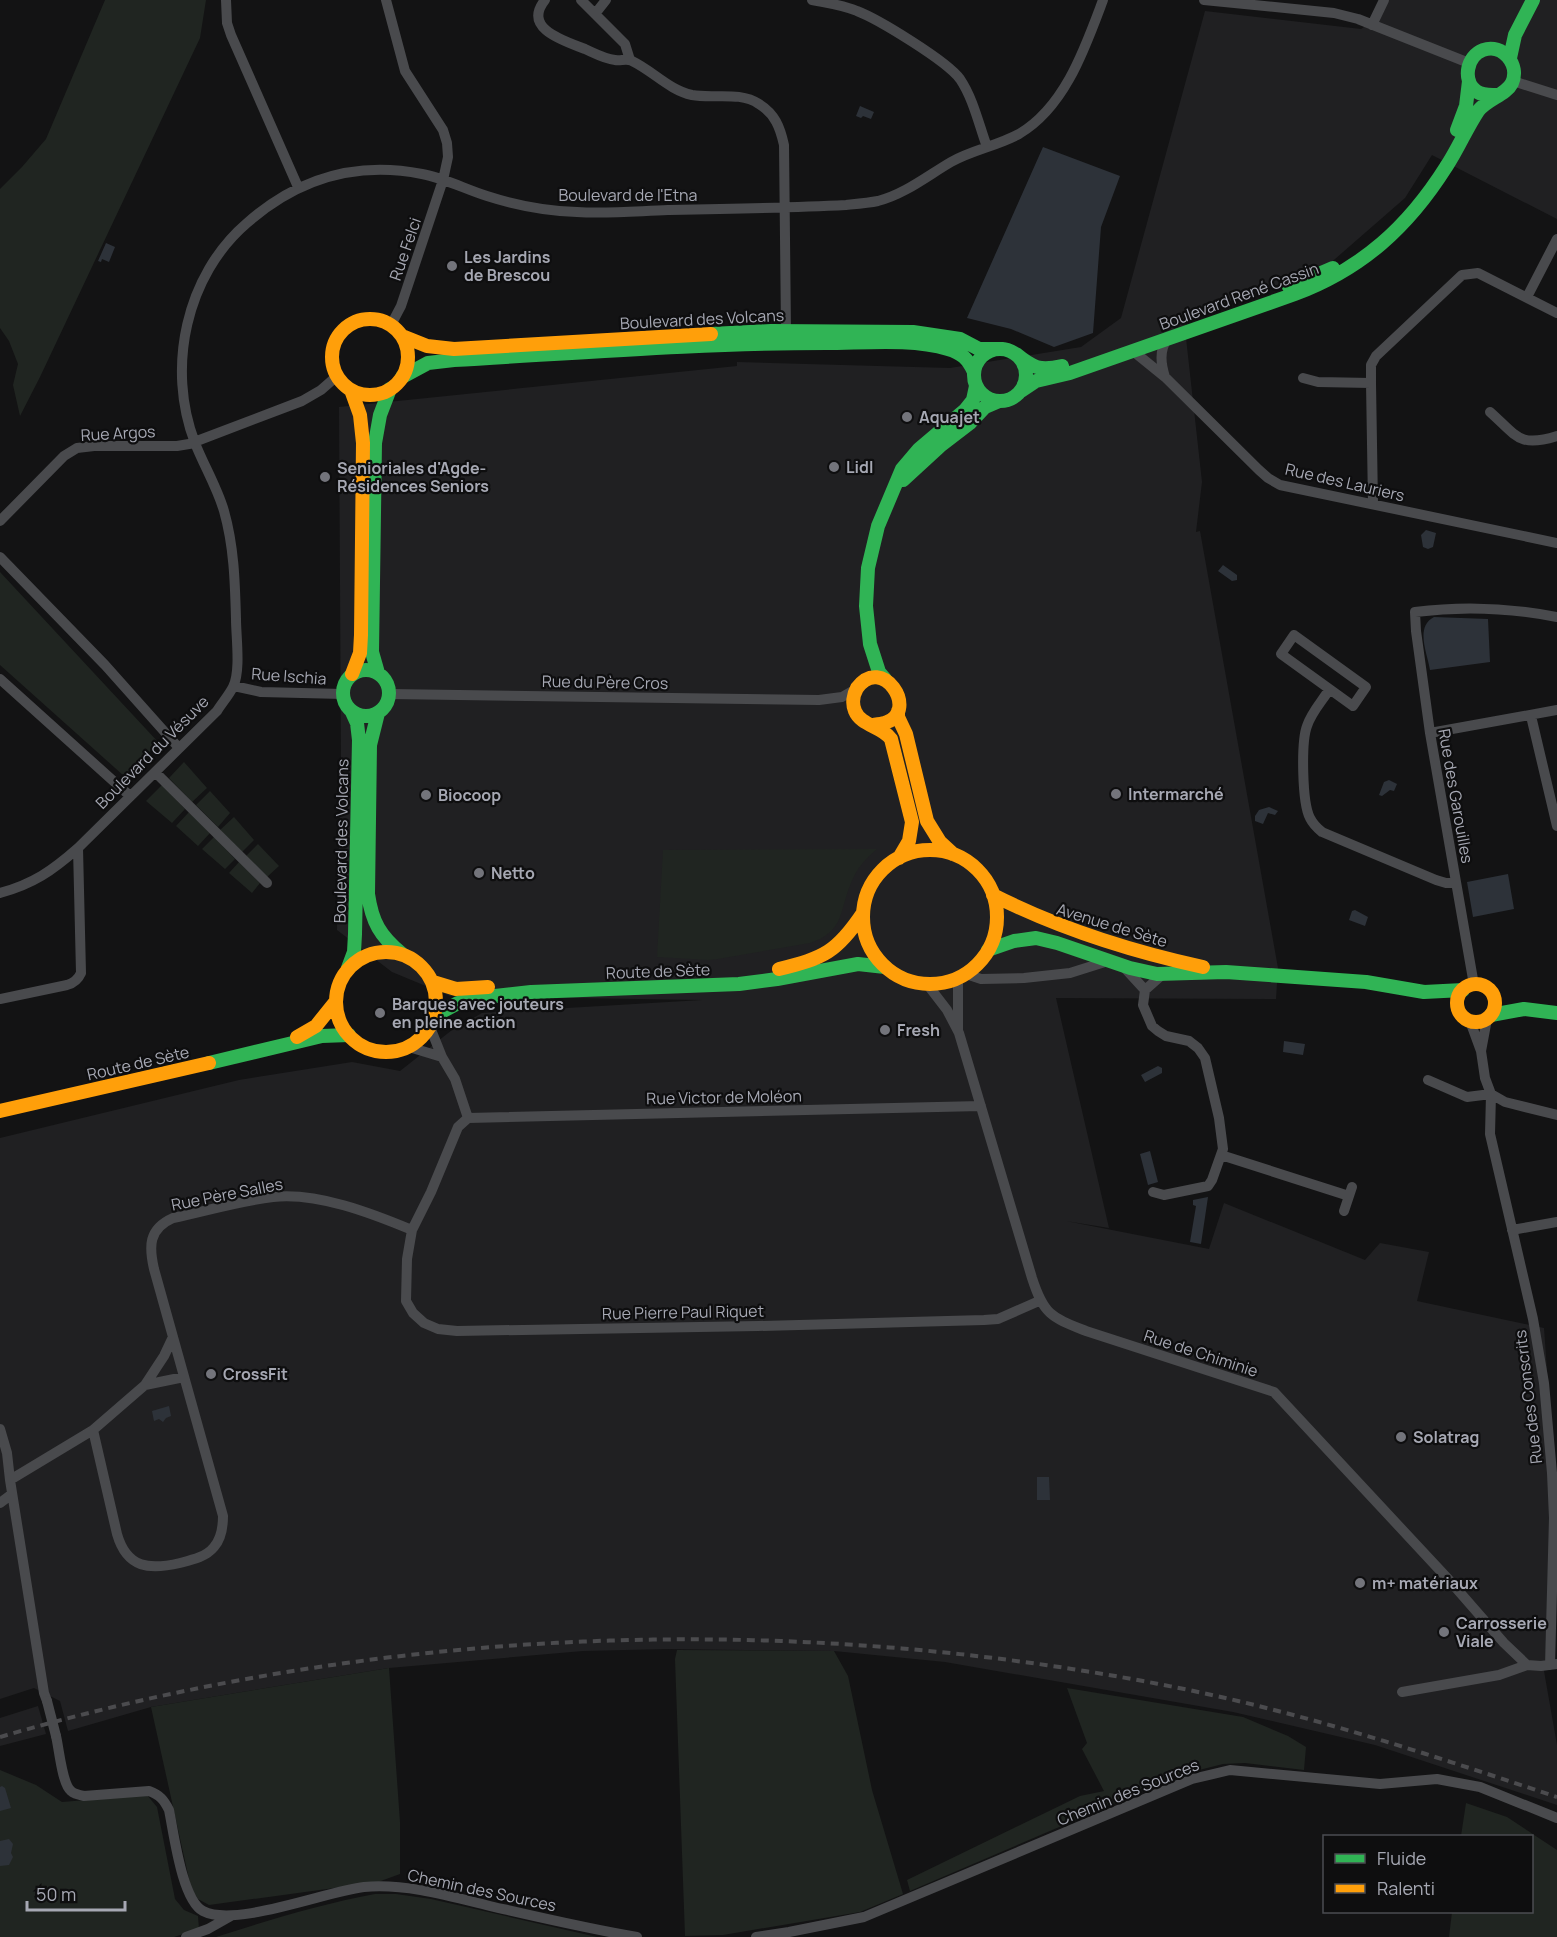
<svg xmlns="http://www.w3.org/2000/svg" width="1557" height="1937" viewBox="0 0 1557 1937" font-family="Manrope,sans-serif">
<style>
.built{fill:#202022}
.green{fill:#202521}
.water{fill:#2d3239}
.lines{fill:none;stroke-linecap:round;stroke-linejoin:round}
.street{stroke:#494a4d;stroke-width:10}
.fast{stroke:#30b455;stroke-width:14}
.slow{stroke:#ff9f0a;stroke-width:14}
.rail{stroke:#4b4b4e;stroke-width:4;stroke-dasharray:8 6;stroke-linecap:butt}
.street-bridge{stroke:#494a4d;stroke-width:10}
.poi-dot{fill:#73747b;stroke:#0e0e0f;stroke-width:2}
.labels{text-anchor:middle;stroke-width:4.5;stroke-linejoin:round;paint-order:stroke}
.street-label{font-size:16px;fill:#a6a8b3;stroke:#0e0e0f}
.poi-label{font-size:16px;font-weight:bold;fill:#a6a8b3;stroke:#0e0e0f;text-anchor:start}
</style>
<rect width="100%" height="100%" fill="#131314"/>
<!-- built -->
<path class="built" d="M 1388,0 L 1557,0 L 1557,219 L 1432,155 L 1405,198 L 1327,266 L 1261,291 L 1186,316 L 1186,338 L 1202,482 L 1196,532 L 1200,531 L 1278,968 L 1276,999 L 1056,998 L 1109,1228 L 1066,1221 L 1209,1249 L 1224,1203 L 1365,1260 L 1380,1243 L 1429,1252 L 1417,1301 L 1544,1328 L 1557,1508 L 1557,1534 L 1544,1671 L 1557,1745 L 1557,1805 L 1375,1745 L 1233,1712 L 945,1662 L 834,1651 L 667,1649 L 583,1651 L 389,1668 L 151,1707 L 68,1731 L 60,1701 L 34,1688 L 0,1699 L 0,1138 L 239,1080 L 352,1062 L 400,1071 L 452,1030 L 482,1013 L 702,1000 L 450,996 L 392,972 L 337,930 L 341,759 L 339,407 L 737,366 L 737,362 L 950,368 L 1081,347 L 1121,318 L 1205,11 L 1361,29 L 1379,17 Z
M 38,1706 L 46,1734 L 0,1746 L 0,1718 Z"/>
<!-- green -->
<path class="green" d="M 105,0 L 206,0 L 200,38 L 40,377 L 20,416 L 13,385 L 18,364 L 9,341 L 0,328 L 0,189 L 22,167 L 46,139 Z
M 0,572 L 159,743 L 124,776 L 0,665 Z
M 184,762 L 207,788 L 192,802 L 169,778 Z
M 162,785 L 185,809 L 172,823 L 146,801 Z
M 210,791 L 230,813 L 218,827 L 196,805 Z
M 189,812 L 210,833 L 198,846 L 176,826 Z
M 234,817 L 254,840 L 242,852 L 220,830 Z
M 214,837 L 235,859 L 225,869 L 202,849 Z
M 258,844 L 279,866 L 267,877 L 246,856 Z
M 877,849 C 865,859 857,868 851,883 C 839,911 845,931 810,943 L 718,959 L 708,960 L 657,957 L 663,850 Z
M 239,862 L 260,883 L 252,893 L 229,873 Z
M 677,1650 L 834,1651 L 848,1676 L 872,1790 L 903,1894 L 860,1912 L 723,1935 L 685,1936 L 675,1659 Z
M 389,1668 L 400,1822 L 400,1874 L 378,1882 L 209,1905 L 198,1899 L 191,1888 L 151,1707 Z
M 1067,1688 L 1243,1717 L 1288,1736 L 1306,1747 L 1304,1770 L 1245,1763 L 1223,1764 L 1183,1774 L 910,1891 L 907,1880 L 1080,1796 L 1104,1791 L 1082,1749 L 1087,1743 Z
M 0,1770 L 36,1785 L 62,1802 L 147,1795 L 157,1807 L 175,1899 L 184,1910 L 198,1916 L 199,1929 L 174,1937 L 0,1937 Z
M 1466,1803 L 1507,1817 L 1557,1850 L 1557,1937 L 1449,1937 L 1452,1912 L 1532,1912 L 1532,1836 L 1461,1836 Z
M 375,1894 L 396,1894 L 431,1899 L 597,1937 L 216,1937 C 269,1920 321,1904 375,1894 Z"/>
<!-- water -->
<path class="water" d="M 860,106 L 874,112 L 871,119 L 863,116 L 861,118 L 856,116 Z
M 1043,147 L 1120,176 L 1101,227 L 1093,333 L 1054,347 L 1011,329 L 967,318 Z
M 106,243 L 115,247 L 109,262 L 102,259 L 101,262 L 98,261 Z
M 1426,530 L 1436,533 L 1433,547 L 1428,549 L 1423,547 L 1421,535 Z
M 1223,565 L 1237,575 L 1237,580 L 1232,581 L 1218,571 Z
M 1434,617 L 1488,619 L 1490,662 L 1430,670 C 1427,652 1415,627 1434,617 Z
M 1389,780 L 1397,784 L 1394,791 L 1390,790 L 1382,796 L 1379,795 L 1384,782 Z
M 1269,807 L 1278,811 L 1275,815 L 1268,813 L 1263,824 L 1255,821 L 1255,816 L 1259,810 Z
M 1508,874 L 1514,909 L 1473,917 L 1467,882 Z
M 1355,910 L 1368,917 L 1365,926 L 1349,920 L 1352,911 Z
M 1284,1041 L 1305,1044 L 1303,1055 L 1283,1052 Z
M 1158,1066 L 1162,1068 L 1162,1073 L 1145,1082 L 1141,1075 Z
M 1150,1151 L 1158,1182 L 1148,1185 L 1140,1154 Z
M 1208,1197 L 1201,1244 L 1190,1242 L 1196,1206 L 1193,1205 L 1193,1200 Z
M 169,1406 L 171,1416 L 166,1418 L 163,1422 L 159,1419 L 154,1421 L 152,1411 Z
M 1037,1477 L 1049,1477 L 1050,1500 L 1037,1500 Z
M 2,1786 L 5,1788 L 11,1808 L 0,1811 L 0,1787 Z
M 9,1839 L 13,1844 L 11,1853 L 13,1857 L 9,1865 L 0,1866 L 0,1841 Z"/>
<g class="lines">
<!-- street -->
<path class="street" d="M 226,0 L 227,23 L 231,35 L 298,187
M 386,0 L 405,71 L 443,130 L 447,143 L 448,157 L 443,180 L 401,306 L 391,325
M 545,0 C 522,29 565,41 585,49 C 594,53 605,59 615,60 C 621,61 627,58 632,61 C 653,71 669,90 692,95 C 713,99 740,91 759,104 C 775,114 780,127 784,145 L 786,331
M 581,0 L 625,44 L 630,60
M 812,0 C 827,3 843,5 857,11 C 878,19 947,61 960,79 C 973,98 979,125 987,147
M 1204,0 L 1334,13 L 1358,19 L 1469,63
M 595,14 L 606,0
M 1372,25 L 1384,0
M 1513,81 L 1557,95
M 1527,297 L 1557,239
M 1133,351 L 1165,377 L 1259,470 L 1268,478 L 1280,485 L 1557,543
M 1165,377 C 1161,364 1159,351 1167,339
M 1303,378 L 1318,382 L 1371,383
M 1490,412 C 1517,436 1519,448 1557,436
M 1373,504 L 1371,383 L 1371,365 L 1376,356 L 1462,275 L 1478,273 L 1557,313
M 0,521 L 64,456 L 77,448 L 94,446 L 177,446 L 189,444 L 302,401 L 321,390 L 337,376
M 0,557 L 105,665 L 179,748
M 1294,635 L 1366,687 L 1353,706 L 1281,654 Z
M 0,679 L 130,796
M 234,686 L 261,692 L 343,694
M 1329,690 C 1322,701 1311,713 1307,726 C 1301,742 1302,803 1310,818 C 1313,824 1317,828 1322,832 L 1436,880 L 1446,883 L 1456,883
M 390,694 L 819,700 L 842,697 L 856,689
M 1531,716 L 1557,826
M 1430,733 L 1557,710
M 155,772 L 267,883
M 0,893 C 33,884 52,871 78,848 L 217,711 C 222,703 229,695 233,687 C 241,671 236,637 236,619 C 235,582 234,546 224,511 C 217,487 204,466 195,443 C 166,368 186,275 247,223 C 297,179 356,161 422,174 C 444,178 465,189 487,196 C 515,205 547,211 577,212 C 607,214 638,211 668,210 C 727,209 787,208 846,205 C 856,204 868,203 878,201 C 905,194 927,176 951,162 C 972,150 997,146 1019,134 C 1065,107 1085,48 1103,0
M 1123,966 L 1145,990
M 966,974 L 981,979 L 1024,978 L 1070,973 L 1108,961
M 958,977 L 958,1030
M 927,984 L 947,1010 L 959,1033 L 1032,1278 C 1044,1315 1051,1317 1086,1331 L 1274,1392 L 1449,1580 L 1504,1643 L 1527,1665
M 1474,985 L 1430,733 L 1416,631 L 1415,612 C 1461,606 1511,608 1557,617
M 0,999 L 67,985 C 74,983 78,980 81,973 L 78,848
M 1470,1021 L 1481,1051 L 1485,1078 L 1491,1094 L 1505,1102 L 1557,1115
M 430,1027 L 442,1057 L 455,1079 L 468,1118
M 409,1047 L 442,1057
M 1481,1051 L 1487,1019
M 1428,1080 L 1467,1097 L 1491,1094 L 1490,1134 L 1533,1319 L 1544,1383 L 1552,1473 L 1554,1518 L 1550,1665
M 981,1106 L 468,1118 L 458,1127 L 431,1192 L 412,1230 L 407,1259 L 406,1301 L 413,1313 L 424,1323 L 438,1329 L 457,1331 L 758,1326 L 984,1320 L 998,1319 L 1039,1301
M 1221,1155 L 1349,1196
M 1153,1192 L 1164,1195 L 1208,1186 L 1212,1180 L 1223,1149 L 1219,1118 L 1205,1058 L 1198,1048 L 1189,1041 L 1166,1036 L 1158,1031 L 1152,1026 L 1143,1005 L 1145,990 L 1163,974
M 1344,1211 L 1352,1187
M 1512,1230 L 1557,1222
M 145,1385 L 184,1377
M 0,1429 L 7,1453 L 10,1480 L 44,1693 L 47,1701
M 93,1430 L 117,1534 C 127,1569 150,1570 180,1563 C 192,1560 206,1557 214,1547 C 221,1539 223,1527 223,1516 L 154,1269 C 149,1247 148,1229 173,1218 C 206,1211 239,1201 273,1197 C 317,1192 371,1213 412,1230
M 10,1480 L 93,1430 L 145,1385 L 164,1356 L 173,1337
M 0,1503 L 12,1494
M 1402,1692 L 1499,1675 L 1527,1665 L 1541,1666 L 1557,1664
M 56,1736 C 59,1748 62,1784 71,1791 C 74,1794 79,1795 84,1796 L 149,1791 C 160,1795 164,1800 169,1810 C 174,1834 182,1900 203,1911 C 235,1928 327,1891 364,1887 C 407,1883 453,1897 494,1907 C 542,1918 589,1929 637,1937
M 186,1937 L 208,1929 L 231,1916
M 756,1937 L 789,1932 L 864,1917 L 1192,1779 L 1230,1770 L 1380,1784 L 1437,1779 L 1480,1787 L 1557,1818"/>
<!-- fast -->
<path class="fast" d="M 1510,58 L 1515,35 L 1533,0
M 1457,130 L 1466,106 L 1469,81
M 1289,287 L 1333,268
M 711,334 L 771,331 L 913,332 L 960,339 L 979,349 L 1003,349
M974 375a26 26 0 1 1 52 0a26 26 0 1 1-52 0Z
M 1016,354 C 1033,368 1040,371 1062,366
M 402,377 L 428,363 L 454,360 C 578,353 702,343 826,343 C 864,343 912,338 948,349 C 962,353 968,359 974,372
M 1021,391 L 1036,381 L 1070,373 L 1295,294 C 1362,269 1408,227 1446,167 C 1458,149 1466,129 1478,111 C 1487,99 1506,95 1512,83 C 1520,65 1503,43 1483,50 C 1467,56 1462,80 1476,91 C 1482,96 1491,95 1498,95
M 903,480 L 940,446 L 970,423 L 985,407 L 999,401
M343 693a23 23 0 1 1 46 0a23 23 0 1 1-46 0Z
M 378,673 L 372,652 L 375,443 L 380,415 L 390,389
M 885,679 L 879,672 L 870,644 L 866,606 L 868,568 L 878,526 L 902,469 L 919,449 L 965,410 L 973,400 L 976,386
M 378,713 L 370,745 L 368,894 C 372,922 380,936 402,954
M 988,950 L 1014,941 L 1036,938 L 1057,943 L 1130,968 L 1157,974 L 1226,972 L 1366,982 L 1424,992 L 1463,990
M 348,968 L 354,952 L 355,934 L 359,740 L 357,723 L 352,712
M 1491,1015 L 1524,1009 L 1557,1013
M 434,1016 L 458,1003 L 477,998 L 531,992 L 739,984 L 777,979 L 858,964 L 885,967
M 209,1063 L 322,1036 L 349,1035"/>
<!-- slow -->
<path class="slow" d="M332 357a38 38 0 1 1 76 0a38 38 0 1 1-76 0Z
M 402,336 L 427,346 L 454,349 L 711,334
M 351,390 L 360,415 L 363,443 L 361,635 L 360,653 L 352,674
M 898,711 L 898,717 L 906,734 L 927,821 L 940,842 L 953,854
M 873,725 C 877,724 883,724 887,722 C 919,710 882,654 857,688 C 853,695 852,704 855,711 C 861,726 882,726 891,739 L 912,822 L 909,841 L 899,858
M863 917a67 67 0 1 1 134 0a67 67 0 1 1-134 0Z
M 993,895 C 1060,929 1130,951 1203,967
M336 1002a50 50 0 1 1 100 0a50 50 0 1 1-100 0Z
M 779,969 C 824,958 837,952 863,913
M 433,982 L 456,989 L 488,987
M1457 1003a19 19 0 1 1 38 0a19 19 0 1 1-38 0Z
M 297,1037 L 316,1026 L 336,1001
M 0,1111 L 209,1063"/>
<!-- rail -->
<path class="rail" d="M 0,1737 C 381,1626 786,1610 1174,1687 C 1305,1713 1431,1755 1557,1797"/>
<!-- street-bridge -->
<path class="street-bridge" d="M 47,1701 L 56,1736"/>
</g>
<!-- markers -->
<g class="poi-dot">
<circle cx="452" cy="266" r="6"/>
<circle cx="907" cy="417" r="6"/>
<circle cx="834" cy="467" r="6"/>
<circle cx="325" cy="477" r="6"/>
<circle cx="1116" cy="794" r="6"/>
<circle cx="426" cy="795" r="6"/>
<circle cx="479" cy="873" r="6"/>
<circle cx="380" cy="1013" r="6"/>
<circle cx="885" cy="1030" r="6"/>
<circle cx="211" cy="1374" r="6"/>
<circle cx="1401" cy="1437" r="6"/>
<circle cx="1360" cy="1583" r="6"/>
<circle cx="1444" cy="1632" r="6"/>
</g>
<g class="labels">
<!-- street labels -->
<g class="street-label">
<text x="628" y="201">Boulevard de l'Etna</text>
<text transform="translate(405 249) rotate(-71)" y="6">Rue Felci</text>
<text transform="translate(1239 296) rotate(-20)" y="6">Boulevard René Cassin</text>
<text transform="translate(702 319) rotate(-3)" y="6">Boulevard des Volcans</text>
<text transform="translate(118 433) rotate(-3)" y="6">Rue Argos</text>
<text transform="translate(1345 482) rotate(13)" y="6">Rue des Lauriers</text>
<text transform="translate(289 676) rotate(4)" y="6">Rue Ischia</text>
<text transform="translate(605 682) rotate(1)" y="6">Rue du Père Cros</text>
<text transform="translate(152 752) rotate(-45)" y="6">Boulevard du Vésuve</text>
<text transform="translate(1456 796) rotate(80)" y="6">Rue des Garouilles</text>
<text transform="translate(341 841) rotate(-89)" y="6">Boulevard des Volcans</text>
<text transform="translate(1112 925) rotate(17)" y="6">Avenue de Sète</text>
<text transform="translate(658 971) rotate(-2)" y="6">Route de Sète</text>
<text transform="translate(138 1063) rotate(-13)" y="6">Route de Sète</text>
<text transform="translate(724 1097) rotate(-1)" y="6">Rue Victor de Moléon</text>
<text transform="translate(227 1194) rotate(-11)" y="6">Rue Père Salles</text>
<text transform="translate(683 1312) rotate(-1)" y="6">Rue Pierre Paul Riquet</text>
<text transform="translate(1201 1353) rotate(18)" y="6">Rue de Chiminie</text>
<text transform="translate(1528 1397) rotate(-97)" y="6">Rue des Conscrits</text>
<text transform="translate(1128 1792) rotate(-22)" y="6">Chemin des Sources</text>
<text transform="translate(482 1890) rotate(12)" y="6">Chemin des Sources</text>
</g>
<!-- poi labels -->
<g class="poi-label">
<text x="464" y="263">Les Jardins<tspan x="464" dy="18">de Brescou</tspan></text>
<text x="919" y="423">Aquajet</text>
<text x="846" y="473">Lidl</text>
<text x="337" y="474">Senioriales d'Agde-<tspan x="337" dy="18">Résidences Seniors</tspan></text>
<text x="1128" y="800">Intermarché</text>
<text x="438" y="801">Biocoop</text>
<text x="491" y="879">Netto</text>
<text x="392" y="1010">Barques avec jouteurs<tspan x="392" dy="18">en pleine action</tspan></text>
<text x="897" y="1036">Fresh</text>
<text x="223" y="1380">CrossFit</text>
<text x="1413" y="1443">Solatrag</text>
<text x="1372" y="1589">m+ matériaux</text>
<text x="1456" y="1629">Carrosserie<tspan x="1456" dy="18">Viale</tspan></text>
</g>
</g>
<!-- legend -->
<rect x="1323" y="1835" width="210" height="78" fill="#0e0e0f" stroke="#4b4c51" stroke-width="1.5"/>
<rect x="1335" y="1854" width="30" height="9" fill="#30b455" stroke="#4b4c51" stroke-width="1.5"/>
<text x="1377" y="1865" font-size="18" fill="#a6a8b3">Fluide</text>
<rect x="1335" y="1884" width="30" height="9" fill="#ff9f0a" stroke="#4b4c51" stroke-width="1.5"/>
<text x="1377" y="1895" font-size="18" fill="#a6a8b3">Ralenti</text>
<!-- scale -->
<path d="M27 1901v9h98v-9" fill="none" stroke="#a6a8b3" stroke-width="3"/>
<text x="36" y="1901" font-size="18" fill="#a6a8b3" stroke="#0e0e0f" stroke-width="4.5" paint-order="stroke">50 m</text>
</svg>
